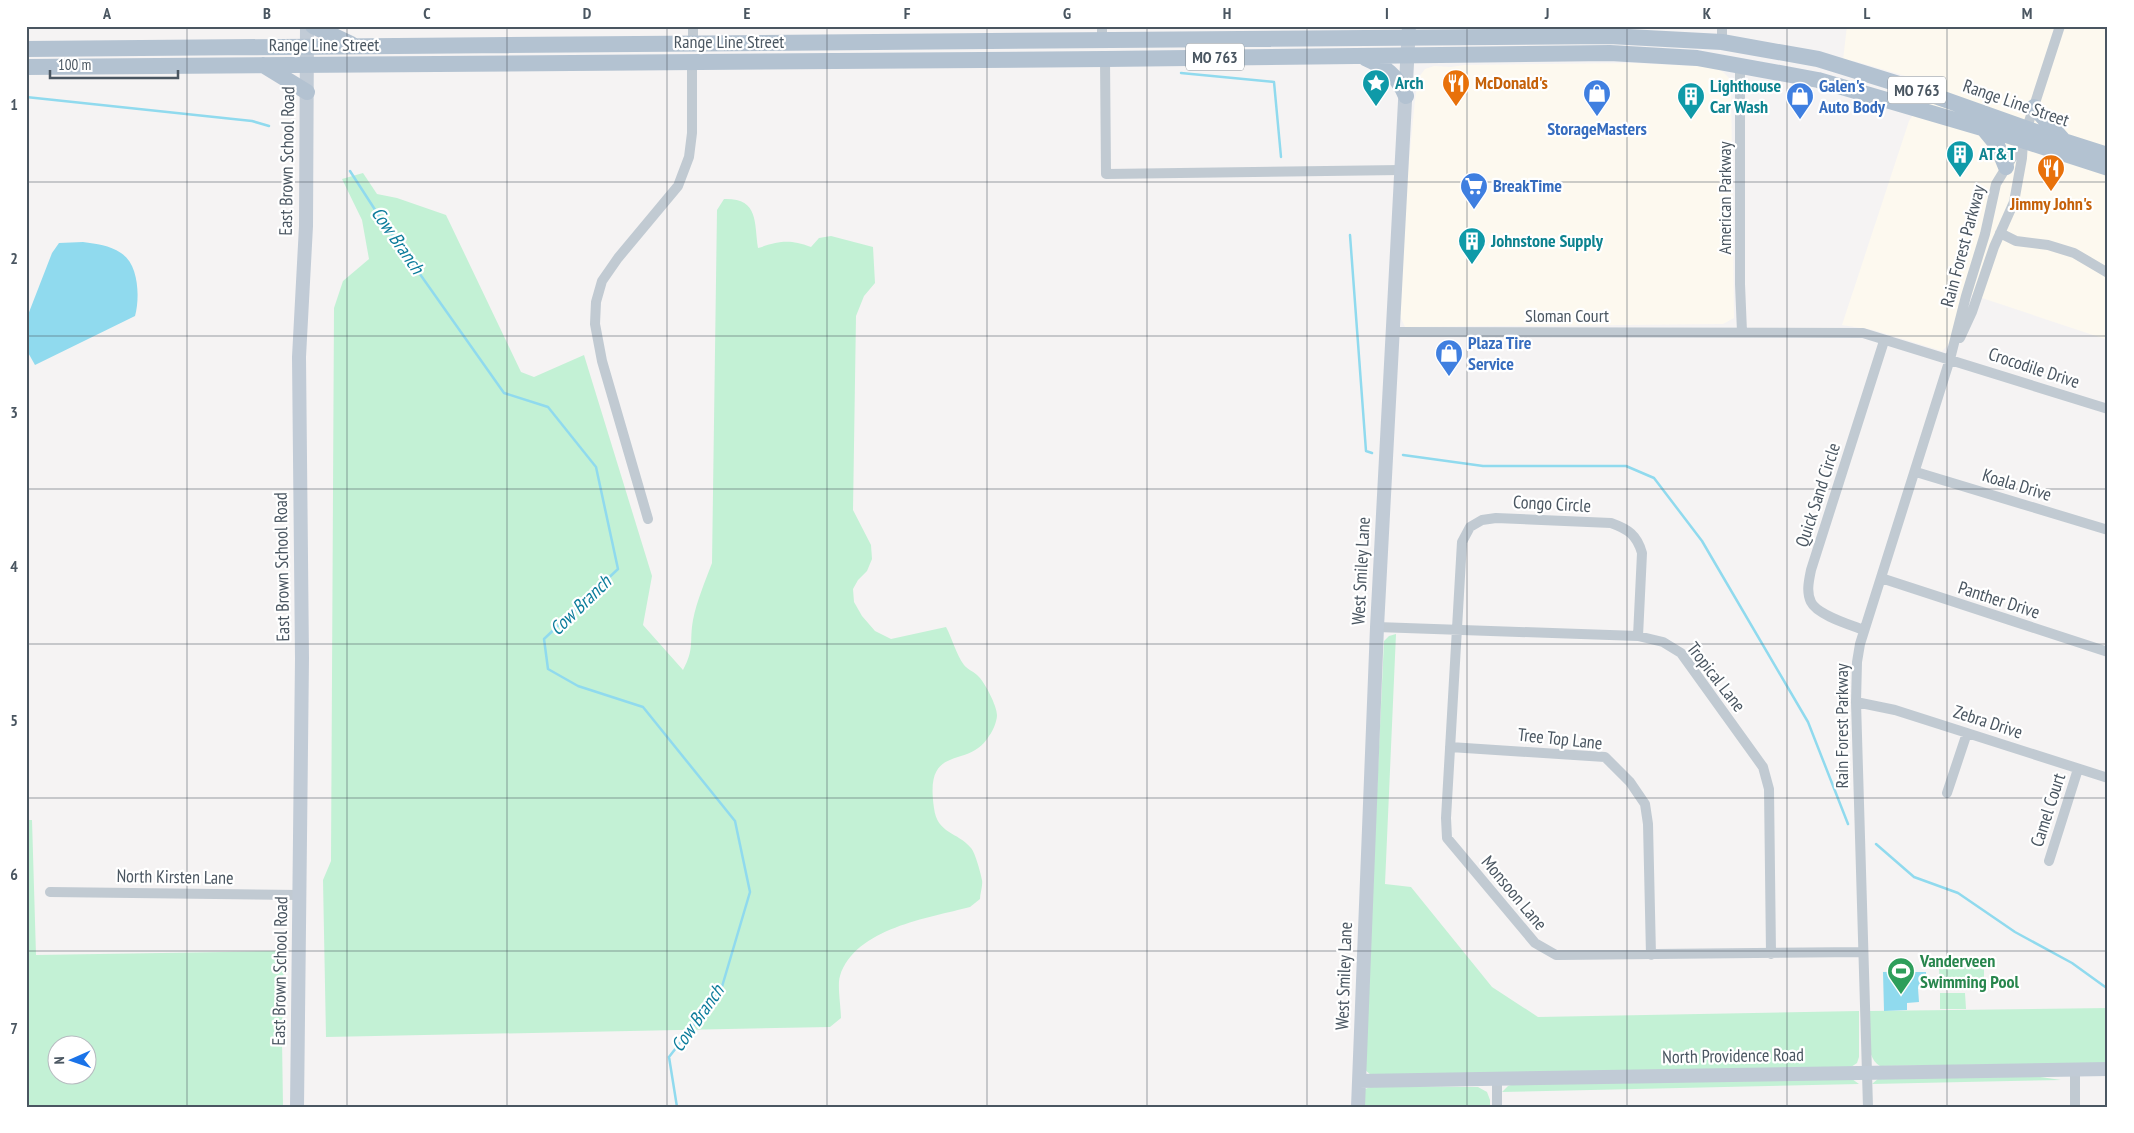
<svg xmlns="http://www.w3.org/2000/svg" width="2134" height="1133" viewBox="0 0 2134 1133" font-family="'PT Sans Narrow',sans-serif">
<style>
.commercial{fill:#fdf9ef}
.green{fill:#c3f1d5;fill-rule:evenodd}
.water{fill:#90daee}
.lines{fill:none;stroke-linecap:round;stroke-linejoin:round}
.stream{stroke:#90daee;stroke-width:2.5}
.street{stroke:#c1cad2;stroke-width:10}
.secondary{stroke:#c1cbd6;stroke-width:14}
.primary{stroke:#b3c2d1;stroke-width:16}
.grid{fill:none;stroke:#4a5661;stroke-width:1;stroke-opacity:0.55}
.labels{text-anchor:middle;stroke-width:4.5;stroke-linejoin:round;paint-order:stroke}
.shield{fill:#fff;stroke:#808990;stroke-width:1}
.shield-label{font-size:16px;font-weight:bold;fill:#4a5661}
.street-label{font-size:18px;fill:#4a5661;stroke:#fff}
.culture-label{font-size:18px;font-weight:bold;fill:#0d838f;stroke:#fff;text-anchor:start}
.food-label{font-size:18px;font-weight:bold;fill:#c56008;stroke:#fff;text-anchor:start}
.shop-label{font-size:18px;font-weight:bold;fill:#366cbe;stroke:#fff;text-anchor:start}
.leisure-label{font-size:18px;font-weight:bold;fill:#27864d;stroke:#fff;text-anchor:start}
.water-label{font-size:19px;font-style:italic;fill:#0c7c9b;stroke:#fff}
.neatline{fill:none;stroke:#4a5661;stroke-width:2}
.grid-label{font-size:16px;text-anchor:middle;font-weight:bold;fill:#4a5661}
</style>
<rect width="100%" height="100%" fill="#f5f3f3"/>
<!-- commercial -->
<path class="commercial" d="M 1847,26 L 2108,26 L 2108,340 L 1964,292 L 1950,343 L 1942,351 L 1873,330 L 1842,325 L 1909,121 L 1933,84 L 1854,61 L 1843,60 Z
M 1633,63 L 1715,67 L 1723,72 L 1731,80 L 1734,318 L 1723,324 L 1405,327 L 1400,316 L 1405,204 L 1415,99 L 1419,77 L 1425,69 L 1434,66 L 1451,67 L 1464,65 Z"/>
<!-- green -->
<path class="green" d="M 363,173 L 377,194 L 397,198 L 446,215 L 521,372 L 534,377 L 584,355 L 652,576 L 643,625 L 683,670 C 695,648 689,642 693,620 C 697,600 705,582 712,563 L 717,210 L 724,199 C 759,198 754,222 758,248 C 780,241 789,239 811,247 L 819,238 L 831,236 L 873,247 L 875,283 L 864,296 L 856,316 L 853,510 L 871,545 L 872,559 L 867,571 L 858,580 L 853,589 L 854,602 L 862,616 L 875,631 L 891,639 L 946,627 C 952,638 956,654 964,665 C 968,670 975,672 979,677 C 985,683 997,706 997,715 C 997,721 993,731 989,736 C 968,771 924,741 934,808 C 937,834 958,832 971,848 C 975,852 981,874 982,880 C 983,886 980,893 980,899 L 970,907 C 929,918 855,928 840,976 C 837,985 841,1007 841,1018 L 830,1027 L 326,1037 L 323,880 L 331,861 L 334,308 L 343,281 L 369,259 L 362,220 L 342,179 Z
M 1396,634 L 1385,884 L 1411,887 L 1492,987 L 1538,1017 L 1859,1011 L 1859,1057 L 1857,1063 L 1851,1067 L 1371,1075 L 1364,1069 L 1384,641 L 1389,636 Z
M 26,820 L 32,820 L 36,955 L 284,951 L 282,1039 L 283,1107 L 26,1107 ZM 58,1046 L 88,1046 L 88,1076 L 58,1076 Z
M 1984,966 L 1984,989 L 1940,989 L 1939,967 Z
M 1940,993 L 1965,993 L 1966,1009 L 1940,1009 Z
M 2108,1008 L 2108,1063 L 1880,1066 C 1864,1057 1870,1028 1870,1011 Z
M 2027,1075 L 2061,1080 L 1872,1084 L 1879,1078 Z
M 1852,1079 L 1859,1084 L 1502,1092 L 1508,1086 L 1516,1083 Z
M 1373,1086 L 1478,1087 L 1487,1092 L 1490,1100 L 1490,1107 L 1362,1107 L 1365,1089 Z"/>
<!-- water -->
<path class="water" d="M 83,242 C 97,244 109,245 121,253 C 139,264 140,298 135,316 L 35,365 L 26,349 L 26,320 L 52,253 L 59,243 Z
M 1913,971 L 1913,972 L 1926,972 L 1926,976 L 1929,976 L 1929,985 L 1927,985 L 1927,987 L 1918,988 L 1919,1002 L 1907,1003 L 1907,1010 L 1884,1011 L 1883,972 Z"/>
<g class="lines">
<!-- stream -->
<path class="stream" d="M 1181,73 L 1274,82 L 1281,157
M 26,97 L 252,121 L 269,126
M 350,171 L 381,219 L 504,393 L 548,407 L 596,467 L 618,569 L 544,639 L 548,669 L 578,686 L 643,707 L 735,821 L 750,892 L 721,990 L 669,1057 L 677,1107
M 1350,235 L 1366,451 L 1372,453
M 1403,455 L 1483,466 L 1626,466 L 1654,478 L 1702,541 L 1808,722 L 1848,824
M 1876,844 L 1914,877 L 1958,893 L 2015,932 L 2072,963 L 2108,989"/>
<!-- street -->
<path class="street" d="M 693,26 L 693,43
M 1102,40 L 1102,26
M 1722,42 L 1722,26
M 1105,59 L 1106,174 L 1401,170
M 1740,64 L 1740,284 L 1742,332
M 2000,233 L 2016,241 L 2048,245 L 2074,253 L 2108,273
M 1392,332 L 1863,333 L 2108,409
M 1960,338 L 1972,312 L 1994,247 L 2014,202 L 2022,158 L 2023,141
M 1916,472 L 2108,530
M 648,519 L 602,361 L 595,324 L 596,302 L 602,281 L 618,258 L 678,186 L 689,157 L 692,133 L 692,62
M 1881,578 L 2108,652
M 1377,627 L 1638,636 L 1663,642 L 1681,653 L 1763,767 L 1769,789 L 1771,954
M 1864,630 C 1851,625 1817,615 1811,602 C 1806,592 1809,580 1811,570 L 1884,341
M 1638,636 L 1642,553 C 1637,535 1628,529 1611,523 L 1496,518 L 1482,520 L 1470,527 L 1462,542 L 1446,818 L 1447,838 L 1535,943 L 1556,955 L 1863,952
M 1856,702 L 1895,710 L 2108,778
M 1450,747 L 1605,757 L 1630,782 L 1645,804 L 1648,824 L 1651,955
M 1947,793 L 1967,733
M 2049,861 L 2078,769
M 50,892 L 300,895
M 2075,1069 L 2075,1107
M 1497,1107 L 1497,1078
M 1868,1107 L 1856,702 L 1857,662 L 1860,644 L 1950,359 L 1966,296 L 1985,234 L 1996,184 L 2023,140 L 2060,26"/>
<!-- secondary -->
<path class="secondary" d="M 1359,1081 L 2108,1069
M 297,1107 L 302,658 L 299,357 L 306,226 L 307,26
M 1358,1107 L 1377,627 L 1409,26"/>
<!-- primary -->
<path class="primary" d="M 313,26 L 351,44
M 26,49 L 1609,36 L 1722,42 L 1818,59 L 1918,90 L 2039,133 L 2108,155
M 1365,58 C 1385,67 1397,75 1406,96
M 263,65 L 307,92
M 26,67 L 1105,59 L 1610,53 L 1697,58 L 1818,80 L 2006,135 L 2108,168
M 2034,107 L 2064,141
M 1983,128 L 1997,145 L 2006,167"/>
</g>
<!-- grid -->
<path class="grid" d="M 187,26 L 187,1107M 347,26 L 347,1107M 507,26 L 507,1107M 667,26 L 667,1107M 827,26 L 827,1107M 987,26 L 987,1107M 1147,26 L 1147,1107M 1307,26 L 1307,1107M 1467,26 L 1467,1107M 1627,26 L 1627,1107M 1787,26 L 1787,1107M 1947,26 L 1947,1107M 26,182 L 2108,182M 26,336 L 2108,336M 26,489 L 2108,489M 26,644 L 2108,644M 26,798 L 2108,798M 26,951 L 2108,951"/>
<!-- icons -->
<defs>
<g id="sight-pin" transform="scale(1.4375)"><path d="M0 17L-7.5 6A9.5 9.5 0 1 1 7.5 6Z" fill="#0f9aa8" stroke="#fff"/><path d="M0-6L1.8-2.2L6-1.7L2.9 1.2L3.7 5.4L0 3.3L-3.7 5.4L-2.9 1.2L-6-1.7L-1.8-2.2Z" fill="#fff"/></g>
<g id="restaurant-pin" transform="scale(1.4375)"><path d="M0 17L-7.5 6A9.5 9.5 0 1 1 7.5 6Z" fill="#e8710a" stroke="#fff"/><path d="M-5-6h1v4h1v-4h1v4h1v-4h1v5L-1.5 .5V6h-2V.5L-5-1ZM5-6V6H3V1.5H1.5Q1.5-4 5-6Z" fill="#fff"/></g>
<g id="shop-pin" transform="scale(1.4375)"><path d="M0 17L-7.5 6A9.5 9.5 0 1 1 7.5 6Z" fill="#3f7fe0" stroke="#fff"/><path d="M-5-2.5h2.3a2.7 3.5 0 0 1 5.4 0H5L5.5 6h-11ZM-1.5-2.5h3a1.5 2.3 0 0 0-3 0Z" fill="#fff"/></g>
<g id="building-pin" transform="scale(1.4375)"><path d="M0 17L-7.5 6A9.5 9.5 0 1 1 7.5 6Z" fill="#0f9aa8" stroke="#fff"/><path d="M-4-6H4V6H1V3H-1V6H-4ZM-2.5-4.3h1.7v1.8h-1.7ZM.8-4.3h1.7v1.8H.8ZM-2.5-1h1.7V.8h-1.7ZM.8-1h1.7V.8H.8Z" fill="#fff"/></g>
<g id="supermarket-pin" transform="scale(1.4375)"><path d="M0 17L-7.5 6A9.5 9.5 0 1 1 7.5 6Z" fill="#3f7fe0" stroke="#fff"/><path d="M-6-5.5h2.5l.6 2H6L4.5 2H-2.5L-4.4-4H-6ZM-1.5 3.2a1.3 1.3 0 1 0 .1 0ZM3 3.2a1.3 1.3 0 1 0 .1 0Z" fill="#fff"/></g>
<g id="stadium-pin" transform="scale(1.4375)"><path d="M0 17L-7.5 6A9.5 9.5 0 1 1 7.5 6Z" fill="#2e9e5b" stroke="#fff"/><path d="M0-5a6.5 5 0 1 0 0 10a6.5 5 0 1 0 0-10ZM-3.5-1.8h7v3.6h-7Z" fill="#fff"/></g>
</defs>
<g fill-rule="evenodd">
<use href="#sight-pin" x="1376" y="83"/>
<use href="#restaurant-pin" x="1456" y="83"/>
<use href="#shop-pin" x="1597" y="93"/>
<use href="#building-pin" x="1691" y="96"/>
<use href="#shop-pin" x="1800" y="96"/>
<use href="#building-pin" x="1960" y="154"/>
<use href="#restaurant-pin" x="2051" y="168"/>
<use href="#supermarket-pin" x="1474" y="186"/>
<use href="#building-pin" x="1472" y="241"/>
<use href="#shop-pin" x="1449" y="353"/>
<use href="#stadium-pin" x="1901" y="971"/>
</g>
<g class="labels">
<!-- shield labels -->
<g class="shield">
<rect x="1186" y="43.5" width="58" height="27" rx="4"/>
<rect x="1888" y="76.5" width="58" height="27" rx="4"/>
</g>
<g class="shield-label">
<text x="1215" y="63">MO 763</text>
<text x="1917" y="96">MO 763</text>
</g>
<!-- street labels -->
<g class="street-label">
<text x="729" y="48">Range Line Street</text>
<text x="324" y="51">Range Line Street</text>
<text transform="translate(2016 103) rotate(19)" y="6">Range Line Street</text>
<text transform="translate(287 161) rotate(-89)" y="6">East Brown School Road</text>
<text transform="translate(1725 198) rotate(-90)" y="6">American Parkway</text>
<text transform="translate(1963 246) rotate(-75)" y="6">Rain Forest Parkway</text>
<text x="1567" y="322">Sloman Court</text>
<text transform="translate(2034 368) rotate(18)" y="6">Crocodile Drive</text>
<text transform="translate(2017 485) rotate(17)" y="6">Koala Drive</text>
<text transform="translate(1818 495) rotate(-72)" y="6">Quick Sand Circle</text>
<text transform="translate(1552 504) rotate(3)" y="6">Congo Circle</text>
<text transform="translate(282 567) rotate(-91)" y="6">East Brown School Road</text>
<text transform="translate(1361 571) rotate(-87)" y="6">West Smiley Lane</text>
<text transform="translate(1999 600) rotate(18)" y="6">Panther Drive</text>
<text transform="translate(1716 677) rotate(52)" y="6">Tropical Lane</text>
<text transform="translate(1988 722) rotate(18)" y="6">Zebra Drive</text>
<text transform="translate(1842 726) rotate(-90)" y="6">Rain Forest Parkway</text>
<text transform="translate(1560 739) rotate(6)" y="6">Tree Top Lane</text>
<text transform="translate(2048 810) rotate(-72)" y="6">Camel Court</text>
<text transform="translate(175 877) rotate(1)" y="6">North Kirsten Lane</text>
<text transform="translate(1514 893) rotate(50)" y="6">Monsoon Lane</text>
<text transform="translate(280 971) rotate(-89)" y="6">East Brown School Road</text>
<text transform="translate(1344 976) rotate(-88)" y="6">West Smiley Lane</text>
<text transform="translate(1733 1056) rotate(-1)" y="6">North Providence Road</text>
</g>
<!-- culture labels -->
<g class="culture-label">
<text x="1395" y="89">Arch</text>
<text x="1710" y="92">Lighthouse<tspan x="1710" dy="21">Car Wash</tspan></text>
<text x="1979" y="160">AT&amp;T</text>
<text x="1491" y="247">Johnstone Supply</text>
</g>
<!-- food labels -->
<g class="food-label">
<text x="1475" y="89">McDonald's</text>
<text x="2051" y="210" text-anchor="middle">Jimmy John's</text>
</g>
<!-- shop labels -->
<g class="shop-label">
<text x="1819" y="92">Galen's<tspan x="1819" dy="21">Auto Body</tspan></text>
<text x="1597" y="135" text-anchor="middle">StorageMasters</text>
<text x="1493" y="192">BreakTime</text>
<text x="1468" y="349">Plaza Tire<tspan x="1468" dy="21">Service</tspan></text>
</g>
<!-- leisure labels -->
<g class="leisure-label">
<text x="1920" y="967">Vanderveen<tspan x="1920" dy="21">Swimming Pool</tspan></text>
</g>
<!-- water labels -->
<g class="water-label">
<text transform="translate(398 240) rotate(55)" y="7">Cow Branch</text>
<text transform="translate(580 605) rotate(-44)" y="7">Cow Branch</text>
<text transform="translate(697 1018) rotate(-55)" y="7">Cow Branch</text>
</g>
</g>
<!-- border -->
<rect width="2134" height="1133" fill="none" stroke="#ffffff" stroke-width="55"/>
<!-- north arrow -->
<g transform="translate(72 1060) rotate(268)"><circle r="24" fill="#ffffff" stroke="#b7bbc0"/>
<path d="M0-4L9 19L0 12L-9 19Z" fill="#1a73e8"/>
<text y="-8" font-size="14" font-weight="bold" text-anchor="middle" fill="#4a5661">N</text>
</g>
<!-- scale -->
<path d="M50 70v8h128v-8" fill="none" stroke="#4a5661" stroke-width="2.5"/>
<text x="58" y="70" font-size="15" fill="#4a5661" stroke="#ffffff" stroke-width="4" paint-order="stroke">100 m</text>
<rect x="28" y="28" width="2078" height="1078" class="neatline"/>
<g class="grid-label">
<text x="107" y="19">A</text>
<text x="267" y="19">B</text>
<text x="427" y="19">C</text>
<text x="587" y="19">D</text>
<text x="747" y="19">E</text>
<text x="907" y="19">F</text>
<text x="1067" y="19">G</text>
<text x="1227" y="19">H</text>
<text x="1387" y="19">I</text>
<text x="1547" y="19">J</text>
<text x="1707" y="19">K</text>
<text x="1867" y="19">L</text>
<text x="2027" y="19">M</text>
<text x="14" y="110">1</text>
<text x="14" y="264">2</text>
<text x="14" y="418">3</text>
<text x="14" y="572">4</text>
<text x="14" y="726">5</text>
<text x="14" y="880">6</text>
<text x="14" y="1034">7</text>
</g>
</svg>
